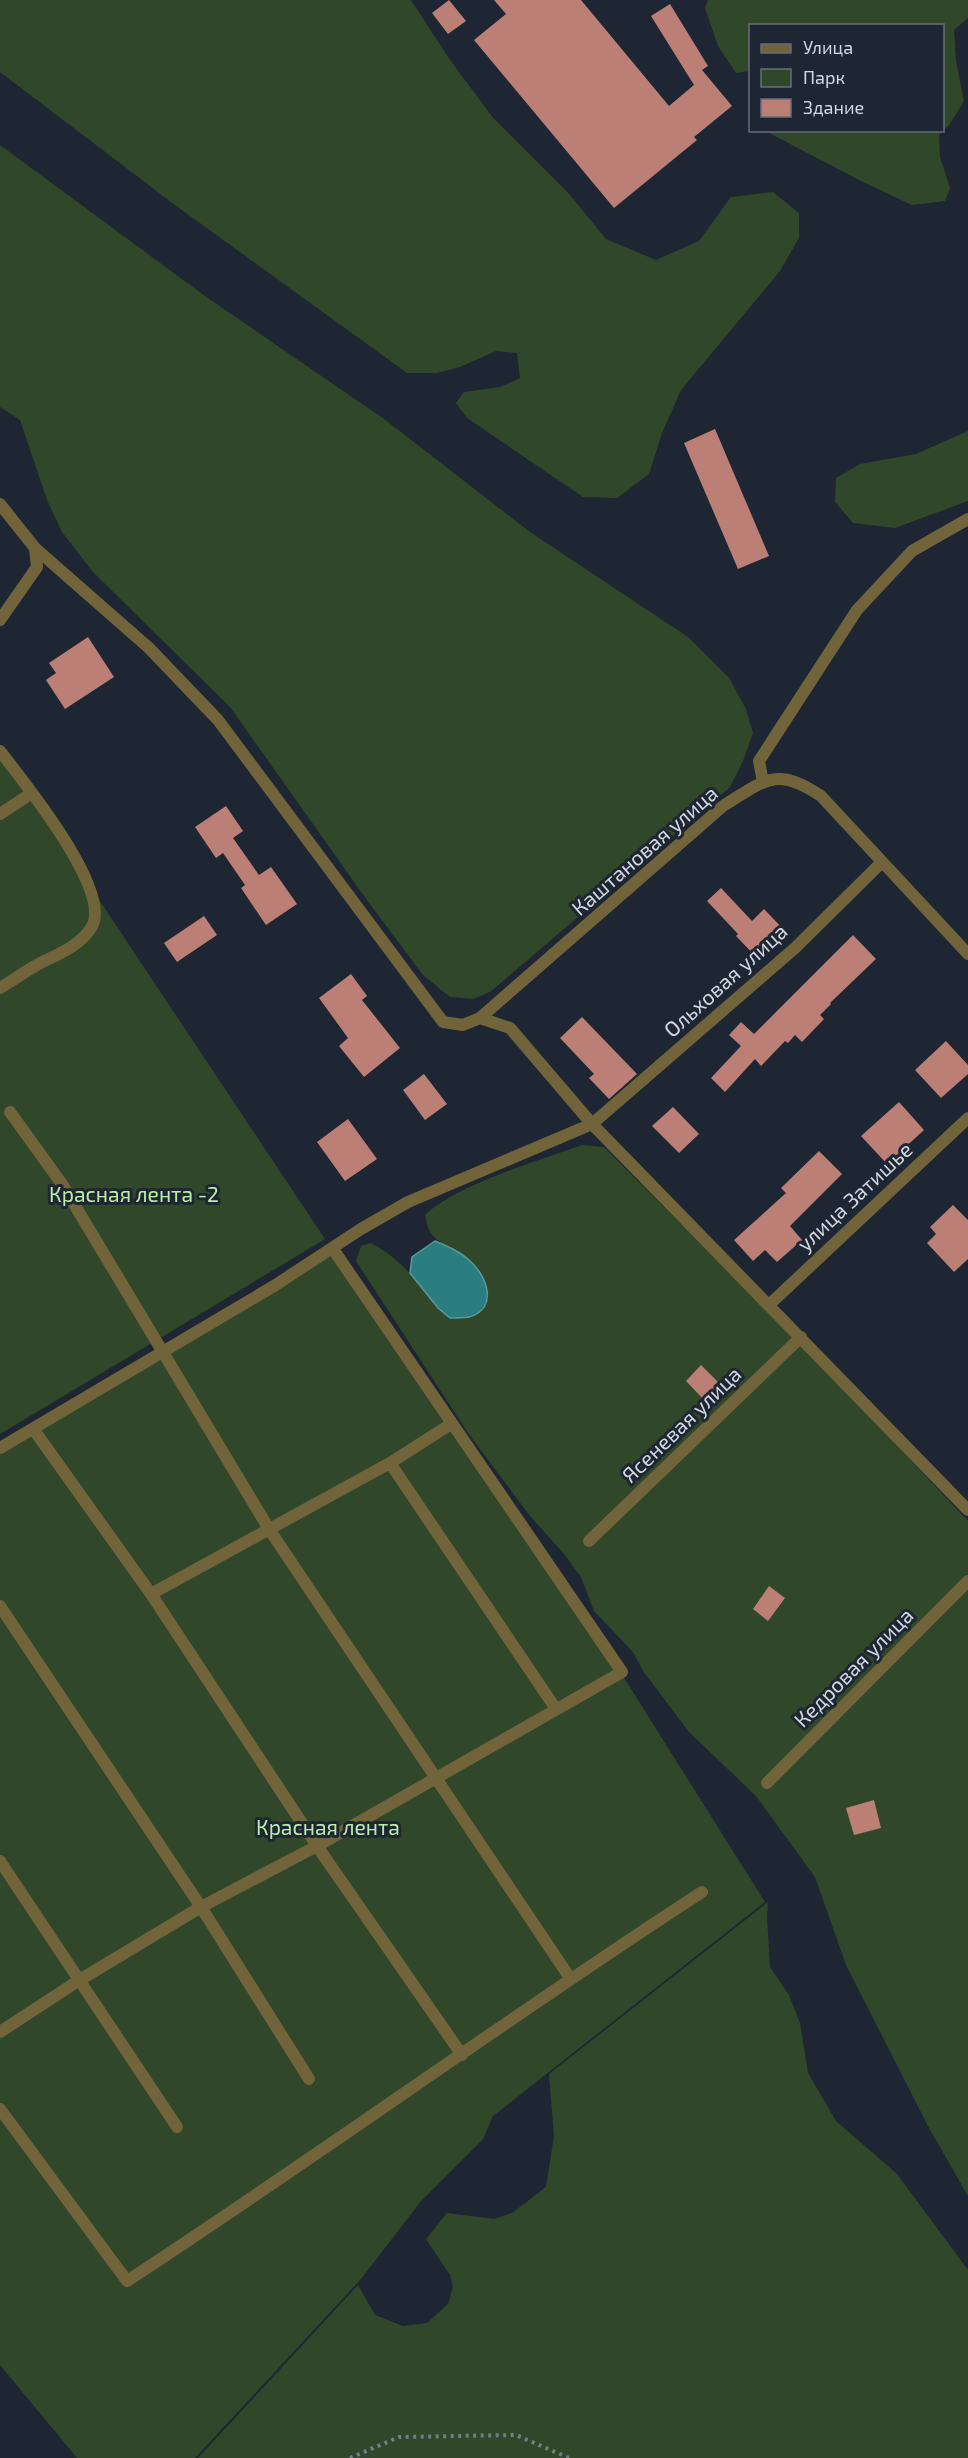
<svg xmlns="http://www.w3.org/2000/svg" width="968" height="2458" viewBox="0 0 968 2458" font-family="'Exo 2',sans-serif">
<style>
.green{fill:#314729}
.water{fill:#2a7e7f;stroke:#5c999c;stroke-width:1.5}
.building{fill:#bc7f76}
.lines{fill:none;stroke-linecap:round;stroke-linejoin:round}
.path{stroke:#757c87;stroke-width:4;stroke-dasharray:3 4.5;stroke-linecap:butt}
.lane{stroke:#71643a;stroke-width:12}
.street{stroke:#71643a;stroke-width:12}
.labels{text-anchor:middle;stroke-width:6;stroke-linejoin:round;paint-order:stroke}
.street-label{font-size:21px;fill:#d2d8e1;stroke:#1e2634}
.park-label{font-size:21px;fill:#baeda6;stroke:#1e2634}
</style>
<rect width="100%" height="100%" fill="#1e2634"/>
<!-- green -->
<path class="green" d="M 0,0 L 411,0 L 450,60 L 494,119 L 570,195 L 606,239 L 656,260 L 699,241 L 731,197 L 773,192 L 799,213 L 799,238 L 780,271 L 681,390 L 662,433 L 649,474 L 617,498 L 583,497 L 467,418 L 456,403 L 464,392 L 500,387 L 520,378 L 517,353 L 496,351 L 460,367 L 437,373 L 407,373 L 175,205 L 0,72 Z
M 708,0 L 968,0 L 968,18 L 954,30 L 956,61 L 964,101 L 949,125 L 939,135 L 940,157 L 950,188 L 945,201 L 912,205 L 861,181 L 771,134 L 770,131 L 942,130 L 942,26 L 750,26 L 750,71 L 736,73 L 718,46 L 705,8 Z
M 0,145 L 205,296 L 384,419 L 530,532 L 688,637 L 729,678 L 746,709 L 753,733 L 743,761 L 730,787 L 490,992 L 473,999 L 450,997 L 423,975 L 369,903 L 230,707 L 93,572 L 62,532 L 47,500 L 20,420 L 0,407 Z
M 968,431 L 968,501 L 895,528 L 853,523 L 835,502 L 836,478 L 860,464 L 916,454 Z
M 0,751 L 325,1239 L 0,1434 Z
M 582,1145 L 604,1147 L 816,1360 L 968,1521 L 968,2196 L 928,2126 L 846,1965 L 815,1877 L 756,1796 L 689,1732 L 643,1671 L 633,1652 L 594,1611 L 581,1577 L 565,1555 L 530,1516 L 468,1433 L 356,1261 L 361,1246 L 371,1243 C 399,1258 419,1282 438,1308 L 452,1248 C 435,1241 428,1234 425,1215 C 458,1184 538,1161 582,1145 Z
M 332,1250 L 621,1673 L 765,1902 L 493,2116 L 483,2139 L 421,2201 L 361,2279 L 195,2458 L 77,2458 L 0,2365 L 0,1448 Z
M 768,1902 L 767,1916 L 770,1967 L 789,1995 L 800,2023 L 808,2073 L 836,2121 L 897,2174 L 968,2270 L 968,2458 L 198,2458 L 358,2285 L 375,2315 L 403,2326 L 427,2323 L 448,2304 L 453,2287 L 450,2275 L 426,2239 L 447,2213 L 494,2219 L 512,2213 L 546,2187 L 554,2136 L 549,2074 Z"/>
<!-- water -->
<path class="water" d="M 435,1241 C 447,1246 459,1251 469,1260 C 486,1274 500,1308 469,1317 C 463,1318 455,1318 450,1318 L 438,1308 L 410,1273 L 412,1257 Z"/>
<!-- building -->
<path class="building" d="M 449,0 L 466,21 L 448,34 L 432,13 Z
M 494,0 L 581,0 L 669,106 L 694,85 L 651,16 L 670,4 L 708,66 L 702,70 L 732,106 L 694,137 L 697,140 L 614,208 L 474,40 L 506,14 Z
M 715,429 L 769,556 L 738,569 L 684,443 Z
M 88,637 L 114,677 L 65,709 L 46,680 L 56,673 L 49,663 Z
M 226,806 L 243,831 L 233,838 L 259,875 L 271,867 L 297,904 L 266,925 L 241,888 L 245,885 L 223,853 L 216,858 L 195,827 Z
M 721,888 L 752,921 L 764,909 L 787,933 L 759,960 L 736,936 L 738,934 L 707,901 Z
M 204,916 L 217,935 L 177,962 L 164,943 Z
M 853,935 L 876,959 L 830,1003 L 831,1004 L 820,1015 L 824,1019 L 802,1042 L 795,1035 L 788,1043 L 785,1041 L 761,1066 L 755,1059 L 725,1092 L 711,1078 L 741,1046 L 729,1035 L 741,1022 L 754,1034 Z
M 351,974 L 367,996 L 362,1000 L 400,1048 L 364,1077 L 339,1046 L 348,1038 L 319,998 Z
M 582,1017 L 637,1074 L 609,1099 L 589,1078 L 594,1074 L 560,1038 Z
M 946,1041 L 968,1065 L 968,1074 L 941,1098 L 915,1070 Z
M 424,1074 L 447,1104 L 425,1120 L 403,1090 Z
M 899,1102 L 924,1130 L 887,1164 L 861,1136 Z
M 673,1107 L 699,1134 L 679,1153 L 652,1126 Z
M 348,1119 L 377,1159 L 345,1181 L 317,1142 Z
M 819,1151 L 842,1174 L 790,1226 L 802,1240 L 777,1262 L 765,1250 L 753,1261 L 734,1240 L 786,1193 L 781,1188 Z
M 953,1205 L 968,1220 L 968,1259 L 954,1272 L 927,1243 L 936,1234 L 930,1227 Z
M 701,1365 L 721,1385 L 705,1401 L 686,1381 Z
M 769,1586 L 785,1598 L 768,1621 L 753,1609 Z
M 874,1800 L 881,1828 L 854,1835 L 846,1808 Z"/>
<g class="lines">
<!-- path -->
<path class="path" d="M 350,2458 L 399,2437 L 516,2435 L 569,2458"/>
<!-- lane -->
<path class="lane" d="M 0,751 C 23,781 115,893 91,928 C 78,948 55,955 35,966 C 23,973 12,981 0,988
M 763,782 L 759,761 L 857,610 L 912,551 L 968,519
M 0,814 L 32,793
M 10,1112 L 62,1184 L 269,1529 L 570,1978
M 34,1430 L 151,1594 L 317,1846 L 462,2055
M 0,1448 L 274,1286 L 361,1229 L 408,1202 L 592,1124
M 390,1463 L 556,1709
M 151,1594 L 390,1463 L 451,1424
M 0,1606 L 201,1907 L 309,2079
M 0,1861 L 177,2127
M 0,2032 L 78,1981 L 201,1907 L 317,1846 L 622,1672 L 333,1249
M 0,2109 L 127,2281 C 321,2154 508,2018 702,1892"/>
<!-- street -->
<path class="street" d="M 0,504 L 35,548 L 149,648 L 218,720 L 443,1022 L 463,1025 L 480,1018 L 510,1028 L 592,1124 L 968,1510
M 0,620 L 37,567 L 35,548
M 480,1018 L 723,806 C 765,780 776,766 821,796 L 968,954
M 592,1124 L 795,948 L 882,862
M 770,1304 L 968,1118
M 589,1541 L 801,1337
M 767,1783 L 968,1581"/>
</g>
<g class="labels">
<!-- street labels -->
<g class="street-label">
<text transform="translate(645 851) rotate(-41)" y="7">Каштановая улица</text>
<text transform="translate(726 981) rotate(-42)" y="7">Ольховая улица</text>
<text transform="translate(855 1197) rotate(-43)" y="7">улица Затишье</text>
<text transform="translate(682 1425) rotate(-44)" y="7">Ясеневая улица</text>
<text transform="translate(854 1668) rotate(-45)" y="7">Кедровая улица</text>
</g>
<!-- park labels -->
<g class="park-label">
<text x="134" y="1202">Красная лента -2</text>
<text x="328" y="1835">Красная лента</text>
</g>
</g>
<!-- legend -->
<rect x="749" y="24" width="195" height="108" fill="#1e2634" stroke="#666d79" stroke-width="1.5"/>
<rect x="761" y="44" width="30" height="9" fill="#71643a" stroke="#666d79" stroke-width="1.5"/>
<text x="803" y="54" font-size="18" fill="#d2d8e1">Улица</text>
<rect x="761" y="69" width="30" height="18" fill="#314729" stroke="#666d79" stroke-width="1.5"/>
<text x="803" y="84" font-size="18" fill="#d2d8e1">Парк</text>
<rect x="761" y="99" width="30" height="18" fill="#bc7f76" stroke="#666d79" stroke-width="1.5"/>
<text x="803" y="114" font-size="18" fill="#d2d8e1">Здание</text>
</svg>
